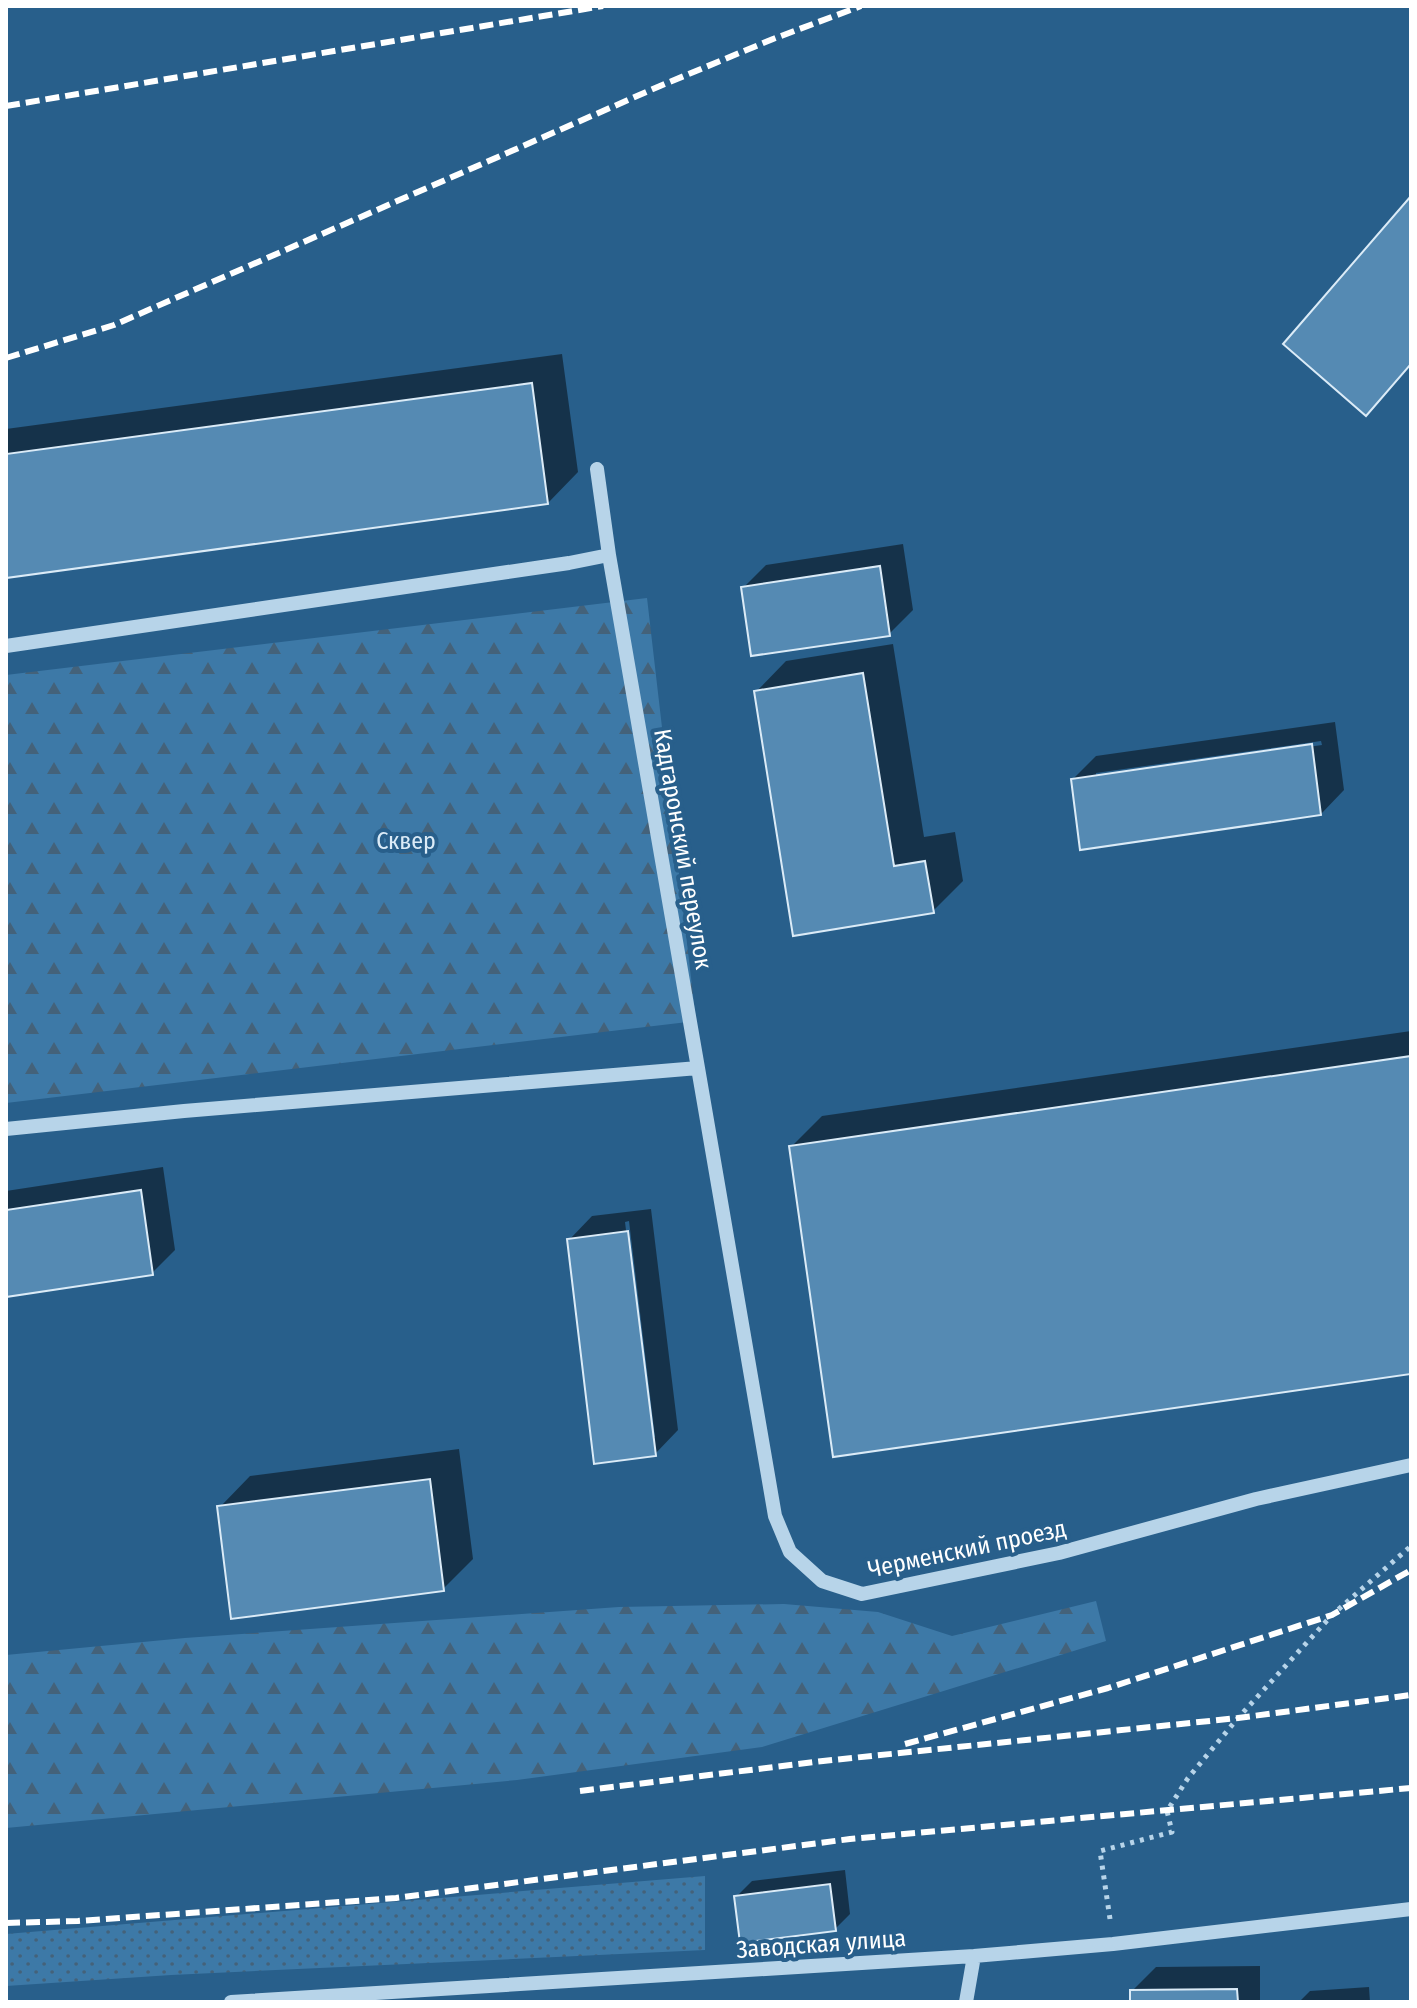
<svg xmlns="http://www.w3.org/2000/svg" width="1417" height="2008" viewBox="0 0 1417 2008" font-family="'Fira Sans Condensed',sans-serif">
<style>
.green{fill:url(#green-dots)}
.forest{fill:url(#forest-firs)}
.shadow{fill:#0007;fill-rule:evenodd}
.building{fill:#558ab3;stroke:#dbebf7;stroke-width:2}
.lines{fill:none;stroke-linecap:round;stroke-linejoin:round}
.path{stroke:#b7d4e9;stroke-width:5;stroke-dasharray:4 6;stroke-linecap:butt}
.minor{stroke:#b7d4e9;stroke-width:14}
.rail{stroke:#fff;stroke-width:6;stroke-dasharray:14 6;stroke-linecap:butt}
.labels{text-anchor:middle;stroke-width:8;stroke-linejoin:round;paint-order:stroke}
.park-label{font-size:24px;fill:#dbebf7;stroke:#285f8b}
.street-label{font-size:24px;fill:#fff;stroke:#285f8b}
</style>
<defs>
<pattern id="green-dots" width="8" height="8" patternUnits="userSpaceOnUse" patternTransform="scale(2)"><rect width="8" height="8" fill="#3d79a7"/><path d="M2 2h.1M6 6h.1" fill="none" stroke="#44627a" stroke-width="1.8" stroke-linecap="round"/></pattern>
<pattern id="forest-firs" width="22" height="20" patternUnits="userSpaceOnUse" patternTransform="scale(2)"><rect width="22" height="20" fill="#3d79a7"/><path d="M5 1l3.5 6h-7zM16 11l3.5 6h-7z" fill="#44627a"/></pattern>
</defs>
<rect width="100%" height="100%" fill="#285f8b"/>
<!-- green -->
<path class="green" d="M 705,1876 L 705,1950 L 171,1975 L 6,1986 L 6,1934 Z"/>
<!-- forest -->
<path class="forest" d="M 647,598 L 696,1021 L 6,1103 L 6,675 Z
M 1096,1601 L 1106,1641 L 762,1747 L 517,1780 L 6,1828 L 6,1655 L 185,1638 L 619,1607 L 784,1604 L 878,1612 L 952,1636 Z"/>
<!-- shadow -->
<path class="shadow" d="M 562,354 L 578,472 L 548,503 L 6,576 L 6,429 Z
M 903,544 L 913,610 L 889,634 L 743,588 L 766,565 Z
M 893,644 L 924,837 L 955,832 L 963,881 L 933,911 L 795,934 L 756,692 L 786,661 Z
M 1335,722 L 1344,790 L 1321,814 L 1073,779 L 1096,756 ZM 1321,741 L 1322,745 L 1096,777 L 1096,773 Z
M 1411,1031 L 1411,1372 L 791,1147 L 822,1116 Z
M 163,1167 L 175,1250 L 152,1273 L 6,1295 L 6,1191 Z
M 651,1209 L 678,1430 L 655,1454 L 569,1240 L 592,1216 ZM 629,1221 L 655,1437 L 651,1437 L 625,1222 Z
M 459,1449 L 473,1559 L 443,1589 L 220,1507 L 250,1476 Z
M 845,1870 L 850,1914 L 835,1929 L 736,1897 L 752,1881 Z
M 1260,1966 L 1260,2002 L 1132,2002 L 1132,1991 L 1156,1967 Z
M 1369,1987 L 1370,2002 L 1299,2002 L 1310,1991 Z"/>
<!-- building -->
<path class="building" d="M 1411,196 L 1411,364 L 1366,416 L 1283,344 Z
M 532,383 L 548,504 L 6,578 L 6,454 Z
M 880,566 L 890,636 L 751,656 L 741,587 Z
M 863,673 L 894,866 L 925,861 L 934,913 L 793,936 L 754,691 Z
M 1312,744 L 1321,815 L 1080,850 L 1071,779 Z
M 1411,1056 L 1411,1374 L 833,1457 L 789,1146 Z
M 141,1190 L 153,1275 L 6,1297 L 6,1210 Z
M 628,1231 L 656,1456 L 594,1464 L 567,1239 Z
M 430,1479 L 444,1591 L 231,1619 L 217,1506 Z
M 830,1884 L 836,1931 L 740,1943 L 734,1896 Z
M 1237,1989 L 1238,2002 L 1130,2002 L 1130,1990 Z"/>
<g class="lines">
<!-- path -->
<path class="path" d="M 1110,1919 L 1100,1851 L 1172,1832 L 1167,1811 L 1188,1778 L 1238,1718 L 1332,1615 L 1411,1546"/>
<!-- minor -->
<path class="minor" d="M 597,469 L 609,555
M 6,646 L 569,563 L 609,555 L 698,1068 L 184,1111 L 6,1129
M 698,1068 L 775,1516 L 790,1552 L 822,1581 L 862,1594 L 1059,1553 L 1256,1499 L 1411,1465
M 231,2002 L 974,1956 L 1113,1944 L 1411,1909
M 966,2002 L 974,1956"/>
<!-- rail -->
<path class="rail" d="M 6,106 L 603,6
M 6,358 L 114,325 L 660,86 L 773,39 L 861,6
M 905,1744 L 1108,1688 L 1332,1615 L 1411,1570
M 580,1791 L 823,1761 L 1238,1718 L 1411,1695
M 6,1923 L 78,1921 L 396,1898 L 850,1839 L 1411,1788"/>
</g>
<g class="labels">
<!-- park labels -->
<g class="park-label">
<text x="406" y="849">Сквер</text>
</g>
<!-- street labels -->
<g class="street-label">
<text transform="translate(683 849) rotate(80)" y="8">Кадгаронский переулок</text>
<text transform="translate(967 1549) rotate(-12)" y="8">Черменский проезд</text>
<text transform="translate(821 1944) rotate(-4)" y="8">Заводская улица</text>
</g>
</g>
<!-- border -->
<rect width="1417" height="2008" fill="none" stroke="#ffffff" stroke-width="16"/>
</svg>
